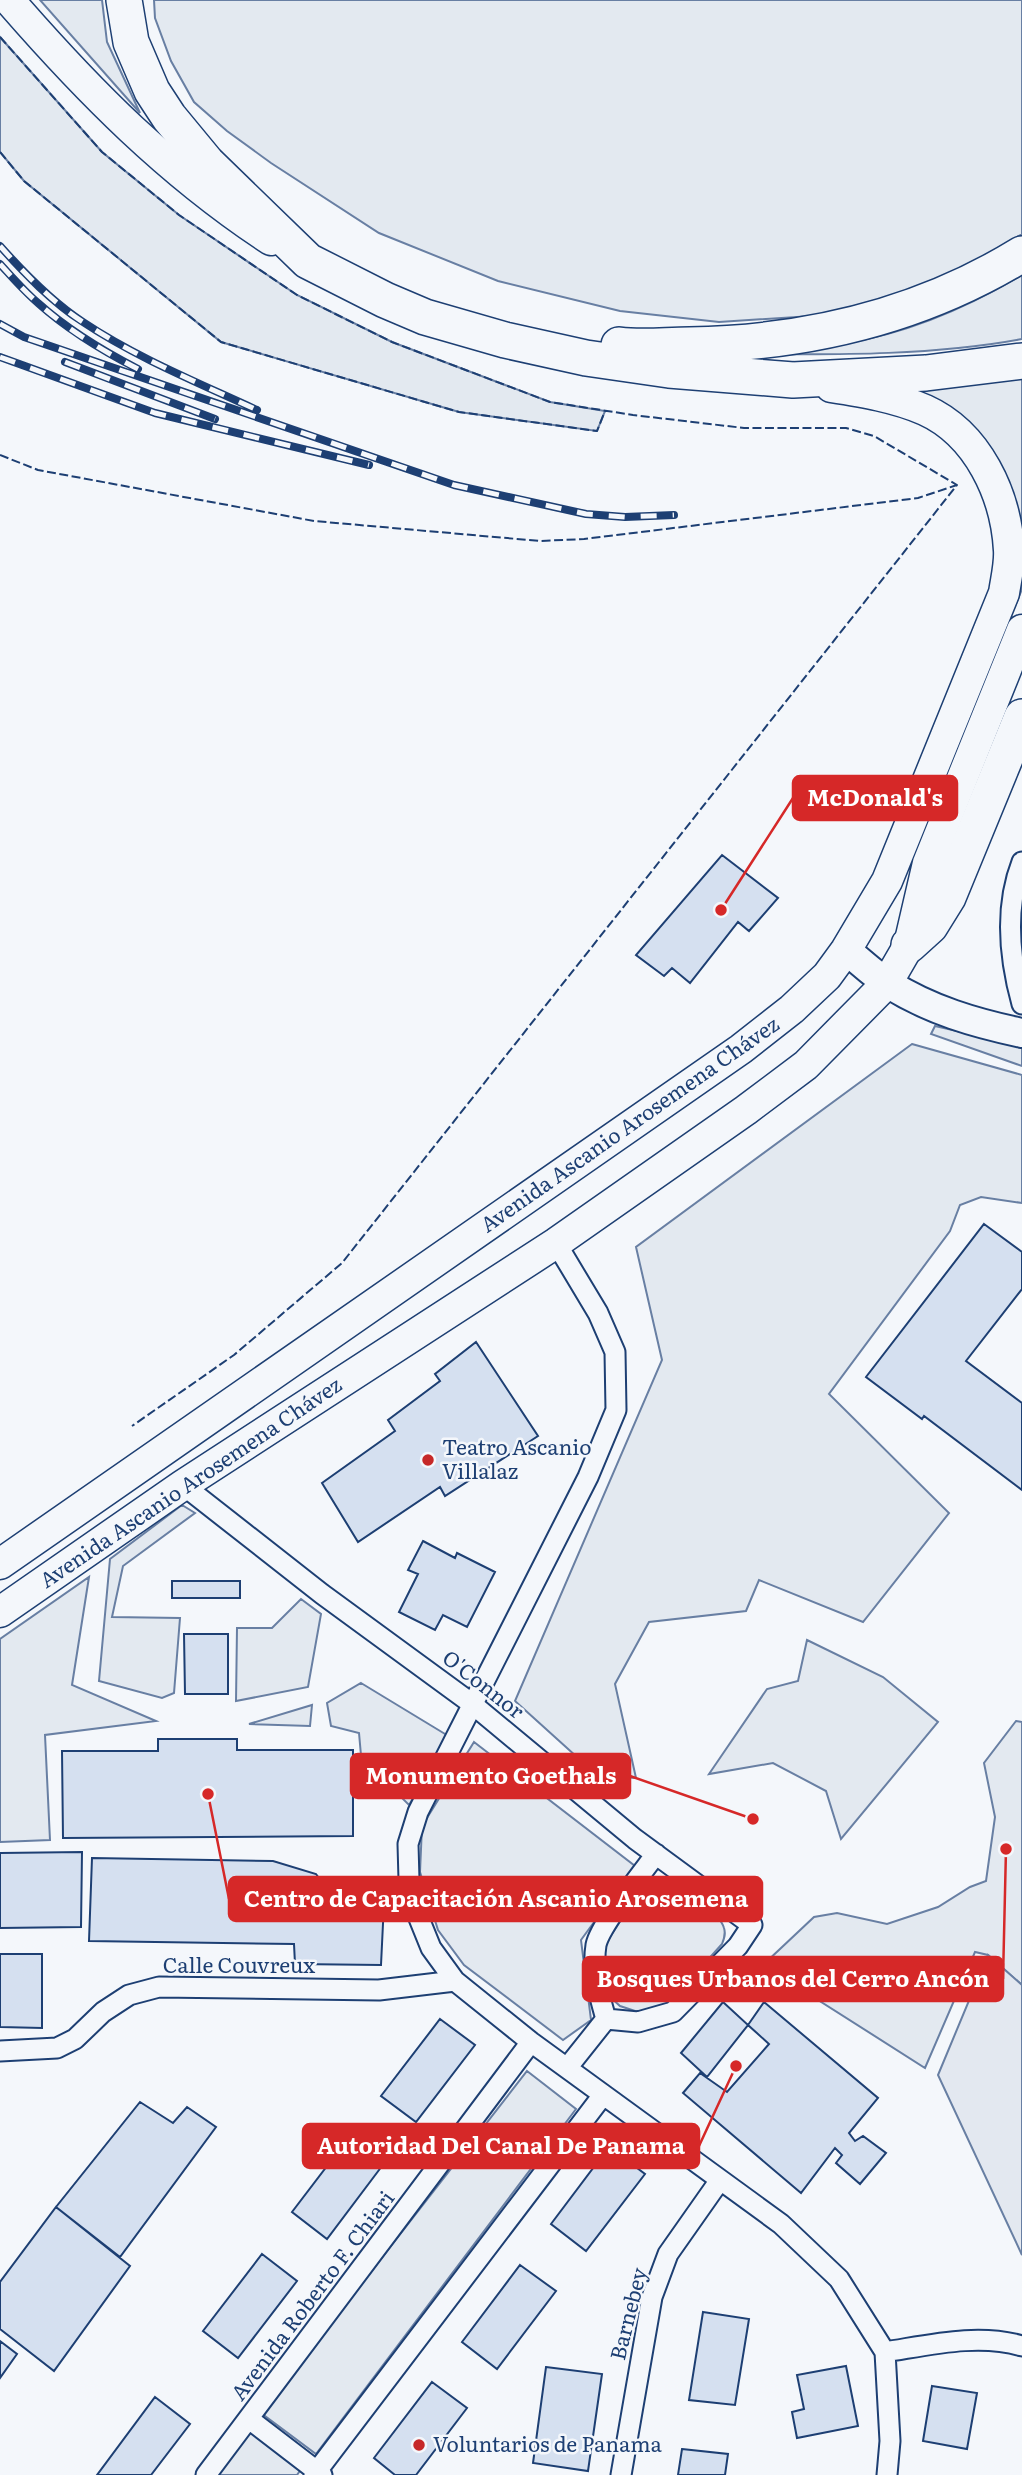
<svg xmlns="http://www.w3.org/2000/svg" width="1022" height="2475" viewBox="0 0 1022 2475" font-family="Literata,serif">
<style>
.green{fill:#e3e9f0;stroke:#687fa3;stroke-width:2}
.parking{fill:#e3e8f0;stroke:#687fa3;stroke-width:2}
.building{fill:#d5e0f0;stroke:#1d3f73;stroke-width:2}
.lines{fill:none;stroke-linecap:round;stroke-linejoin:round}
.street-casing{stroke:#1d3f73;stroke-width:23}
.secondary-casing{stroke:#1d3f73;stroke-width:32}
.primary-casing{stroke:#1d3f73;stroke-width:33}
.highway-casing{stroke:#1d3f73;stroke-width:38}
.street{stroke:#f4f7fb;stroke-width:19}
.secondary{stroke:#f4f7fb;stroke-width:28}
.primary{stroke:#f4f7fb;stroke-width:30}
.highway{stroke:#f4f7fb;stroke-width:35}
.rail-casing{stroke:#1d3f73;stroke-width:8}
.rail{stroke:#f4f7fb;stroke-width:5;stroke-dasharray:16;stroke-linecap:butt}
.fence{stroke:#1d3f73;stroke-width:2;stroke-dasharray:9 3.5;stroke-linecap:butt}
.poi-dot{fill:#c62828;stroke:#f4f7fb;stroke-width:2.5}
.labels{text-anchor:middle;stroke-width:5;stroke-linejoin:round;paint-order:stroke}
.street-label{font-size:21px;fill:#1d3f73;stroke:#f4f7fb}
.poi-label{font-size:21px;fill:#1d3f73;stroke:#f4f7fb;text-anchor:start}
.leader{fill:none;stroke:#d62828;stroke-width:2.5}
.callout-dot{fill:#d62828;stroke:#f4f7fb;stroke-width:2.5}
.callout{fill:#d62828;stroke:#d62828;stroke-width:2.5}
.callout-label{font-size:23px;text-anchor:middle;font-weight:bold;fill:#fff}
</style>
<rect width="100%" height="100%" fill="#f4f7fb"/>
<!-- green -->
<path class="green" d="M 40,0 L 102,0 L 107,42 L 140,113 Z
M 154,0 L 1022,0 L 1022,234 L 992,253 L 928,287 L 828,315 L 719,322 L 620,311 L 498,281 L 379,233 L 271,163 L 227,131 L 194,102 L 171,61 L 155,18 Z
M 0,37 L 102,152 L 179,215 L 297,295 L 392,342 L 550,402 L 605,411 L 597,431 L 459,412 L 221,342 L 24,181 L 0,152 Z
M 1022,275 L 1022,339 C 938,355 840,355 754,354 C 784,351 815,348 846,343 C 909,333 968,307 1022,275 Z
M 1022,378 L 1022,589 L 1016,604 L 1021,561 L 1019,520 L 903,386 Z
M 935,1026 L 1022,1046 L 1022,1066 L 931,1034 Z
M 912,1044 L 1022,1075 L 1022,1203 L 981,1197 L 960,1205 L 950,1231 L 829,1394 L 949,1513 L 863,1622 L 759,1580 L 746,1611 L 649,1622 L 615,1684 L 636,1778 L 598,1776 L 515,1701 L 662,1360 L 636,1247 Z
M 182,1505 L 195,1513 L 123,1566 L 112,1617 L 180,1618 L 174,1693 L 162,1698 L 99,1681 L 110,1559 Z
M 89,1577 L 72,1685 L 156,1721 L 45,1735 L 50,1840 L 0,1842 L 0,1639 Z
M 301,1599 L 321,1614 L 308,1687 L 236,1701 L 237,1628 L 272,1628 Z
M 807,1640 L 883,1677 L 938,1722 L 841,1839 L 826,1791 L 773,1763 L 709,1774 L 767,1689 L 798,1681 Z
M 361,1683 L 450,1737 L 409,1805 L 391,1787 L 364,1789 L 359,1733 L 331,1726 L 327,1703 Z
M 312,1705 L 310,1726 L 249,1724 Z
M 1016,1721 L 1022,1722 L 1022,1985 L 988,1955 L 975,1952 L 925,2068 L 763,1965 L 814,1917 L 837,1913 L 887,1924 L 938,1907 L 970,1887 L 986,1881 L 995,1817 L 984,1763 Z
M 474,1742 L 635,1866 L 581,1940 L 591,2020 L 563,2040 L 464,1965 L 438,1930 L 420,1872 L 422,1826 Z
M 663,1878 C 678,1888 719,1910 724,1928 C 726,1934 724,1939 722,1944 L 670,2002 L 661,2008 L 652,2011 L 635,2011 L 620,2006 L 609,1996 L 600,1960 L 603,1948 L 644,1884 L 653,1879 Z
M 527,2071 L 576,2109 L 316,2454 L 261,2413 Z
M 250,2420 L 306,2462 L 297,2475 L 207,2475 Z"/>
<!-- parking -->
<path class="parking" d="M 988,1955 L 1022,1985 L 1022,2255 L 938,2075 Z"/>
<!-- building -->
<path class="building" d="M 722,855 L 778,898 L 749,931 L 738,922 L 690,983 L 672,968 L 664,976 L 636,955 Z
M 984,1224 L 1022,1252 L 1022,1289 L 966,1361 L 1022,1403 L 1022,1490 L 924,1416 L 922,1419 L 866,1377 Z
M 476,1342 L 538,1436 L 445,1496 L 440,1487 L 358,1542 L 322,1483 L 395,1431 L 388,1420 L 440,1381 L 435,1374 Z
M 423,1541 L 455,1558 L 457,1553 L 495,1572 L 467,1627 L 443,1615 L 435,1630 L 399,1612 L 418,1574 L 408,1570 Z
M 172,1581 L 240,1581 L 240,1598 L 172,1598 Z
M 184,1634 L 228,1634 L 228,1694 L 185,1694 Z
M 158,1739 L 237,1739 L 237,1750 L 353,1750 L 353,1836 L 63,1838 L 62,1751 L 158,1751 Z
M 82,1852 L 81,1927 L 0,1928 L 0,1853 Z
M 92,1858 L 273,1861 L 316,1874 L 322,1882 L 385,1882 L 381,1965 L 295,1964 L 294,1944 L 89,1941 Z
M 0,1954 L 42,1954 L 42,2028 L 0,2027 Z
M 723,2002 L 748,2025 L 707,2077 L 681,2053 Z
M 764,2002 L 878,2098 L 849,2133 L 855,2141 L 863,2136 L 886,2153 L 860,2184 L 836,2163 L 842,2155 L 835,2148 L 801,2193 L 683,2093 L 700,2073 L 727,2092 L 769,2044 L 748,2025 Z
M 440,2019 L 475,2045 L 416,2122 L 381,2096 Z
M 140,2102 L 173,2123 L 187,2107 L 216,2127 L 120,2257 L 56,2207 Z
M 350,2136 L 385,2162 L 327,2239 L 292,2212 Z
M 609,2147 L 645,2174 L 586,2251 L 551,2224 Z
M 56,2207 L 130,2266 L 54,2371 L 0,2329 L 0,2282 Z
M 262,2254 L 297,2281 L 238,2358 L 203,2331 Z
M 520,2265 L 556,2291 L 497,2369 L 462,2342 Z
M 703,2312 L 749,2319 L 735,2405 L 689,2400 Z
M 0,2341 L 17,2354 L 0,2378 Z
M 846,2366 L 858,2426 L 797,2438 L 792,2412 L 804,2409 L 797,2375 Z
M 546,2367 L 602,2374 L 588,2471 L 533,2463 Z
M 432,2382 L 467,2408 L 416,2475 L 395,2475 L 374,2458 Z
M 932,2386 L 977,2393 L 967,2449 L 923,2441 Z
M 155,2397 L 190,2424 L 151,2475 L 97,2475 Z
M 682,2449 L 728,2454 L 725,2475 L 678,2475 Z"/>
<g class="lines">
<!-- street casing -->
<g class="street-casing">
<path id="street" d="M 1022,862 C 1004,908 1009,957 1022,1004
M 556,1243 L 598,1313 L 615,1352 L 616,1410 L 588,1477 L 418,1812 L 408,1844 L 409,1880 L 416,1911 L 431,1948 L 455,1981 L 531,2042 L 781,2224 L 839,2279 L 885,2352 L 890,2441 L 887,2475
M 183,1485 L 322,1594 L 471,1703 L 635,1839 L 752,1925 L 738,1946 L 673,2012 L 638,2022 L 606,2019
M 606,2019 C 599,1995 592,1971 596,1945 C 600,1925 642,1873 656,1854
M 0,2051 L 57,2048 L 75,2039 L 103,2012 L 129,1995 L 159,1987 L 379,1990 L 455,1981
M 567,2068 L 606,2019
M 885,2352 C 930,2345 978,2333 1022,2346
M 249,2419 L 322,2475
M 206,2475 L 531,2042
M 314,2475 L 603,2095
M 621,2475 L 652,2297 L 668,2254 L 720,2180"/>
</g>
<!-- secondary casing -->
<g class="secondary-casing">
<path id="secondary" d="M 846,950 C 860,961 874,975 889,984 C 930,1010 975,1023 1022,1033"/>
</g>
<!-- primary casing -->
<g class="primary-casing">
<path id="primary" d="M 9,0 C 88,91 169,173 271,240
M 0,1564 L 741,1049 L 792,1009 L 827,976 L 846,950 L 887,881 L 1004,593 C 1006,579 1010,564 1009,550 C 1006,495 978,434 925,410 C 895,397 863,392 831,387
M 0,1612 L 183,1485 L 556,1243 L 746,1110 L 806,1065 L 887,983 L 909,945 L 928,863 L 1022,630"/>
</g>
<!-- highway casing -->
<g class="highway-casing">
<path id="highway" d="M 124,0 L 131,42 L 152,91 L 169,117 L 207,163 L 308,261 L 385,300 L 425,317 L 505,340 L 586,358 L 669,370 L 793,380 L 926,373 L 1022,361
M 619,345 C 642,348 666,345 689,345 C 807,343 921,316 1022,254
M 909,945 L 930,926 L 948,897 L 1022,717"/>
</g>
<!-- street -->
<use href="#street" class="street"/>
<!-- secondary -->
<use href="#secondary" class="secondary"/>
<!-- primary -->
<use href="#primary" class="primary"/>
<!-- highway -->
<use href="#highway" class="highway"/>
<!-- rail casing -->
<g class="rail-casing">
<path id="rail" d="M 0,246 C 25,274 52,302 83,322 C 137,358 199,383 257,410
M 0,264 C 12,277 24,291 38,303 C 68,330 103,351 138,369
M 0,324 L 24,337 L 454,485 L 586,514 L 625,517 L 674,515
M 0,357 L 155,413 L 369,465
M 65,362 L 215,419"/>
</g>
<!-- rail -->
<use href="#rail" class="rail"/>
<!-- fence -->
<path class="fence" d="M 0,37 L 102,152 L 179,215 L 297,295 L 392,342 L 550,402 L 633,415 L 744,428 L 846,428 L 874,436 L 957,485
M 0,152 L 24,181 L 221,342 L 459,412 L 597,431 L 605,411
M 0,455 L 38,470 L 314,521 L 540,541 L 584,539 L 918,498 L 957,485 L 342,1263 L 234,1355 L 132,1426"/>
</g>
<!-- markers -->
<g class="poi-dot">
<circle cx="428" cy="1460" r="7"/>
<circle cx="419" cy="2445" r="7"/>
</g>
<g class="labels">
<!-- street labels -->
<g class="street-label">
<text transform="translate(630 1125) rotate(-35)" y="7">Avenida Ascanio Arosemena Chávez</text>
<text transform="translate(191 1483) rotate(-34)" y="7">Avenida Ascanio Arosemena Chávez</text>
<text transform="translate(483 1685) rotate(38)" y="7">O'Connor</text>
<text x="239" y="1973">Calle Couvreux</text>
<text transform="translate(313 2296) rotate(-53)" y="7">Avenida Roberto F. Chiari</text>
<text transform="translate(629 2314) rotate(-76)" y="7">Barnebey</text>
</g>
<!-- poi labels -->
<g class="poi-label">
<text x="442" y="1455">Teatro Ascanio<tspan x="442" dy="24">Villalaz</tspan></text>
<text x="433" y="2452">Voluntarios de Panama</text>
</g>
</g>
<!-- callouts -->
<path class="leader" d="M721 910L793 798M753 1819L630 1776M208 1794L229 1899M1006 1849L1003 1979M736 2066L699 2146"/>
<g class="callout-dot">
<circle cx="721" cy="910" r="7"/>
<circle cx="753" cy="1819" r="7"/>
<circle cx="208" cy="1794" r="7"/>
<circle cx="1006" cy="1849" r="7"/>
<circle cx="736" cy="2066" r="7"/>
</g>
<g class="callout">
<rect x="793" y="776" width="164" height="44" rx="7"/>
<rect x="351" y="1754" width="279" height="44" rx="7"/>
<rect x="229" y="1877" width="533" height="44" rx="7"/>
<rect x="583" y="1957" width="420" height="44" rx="7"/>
<rect x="303" y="2124" width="396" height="44" rx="7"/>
</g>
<g class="callout-label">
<text x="875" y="806">McDonald's</text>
<text x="491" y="1784">Monumento Goethals</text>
<text x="496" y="1907">Centro de Capacitación Ascanio Arosemena</text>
<text x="793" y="1987">Bosques Urbanos del Cerro Ancón</text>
<text x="501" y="2154">Autoridad Del Canal De Panama</text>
</g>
</svg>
